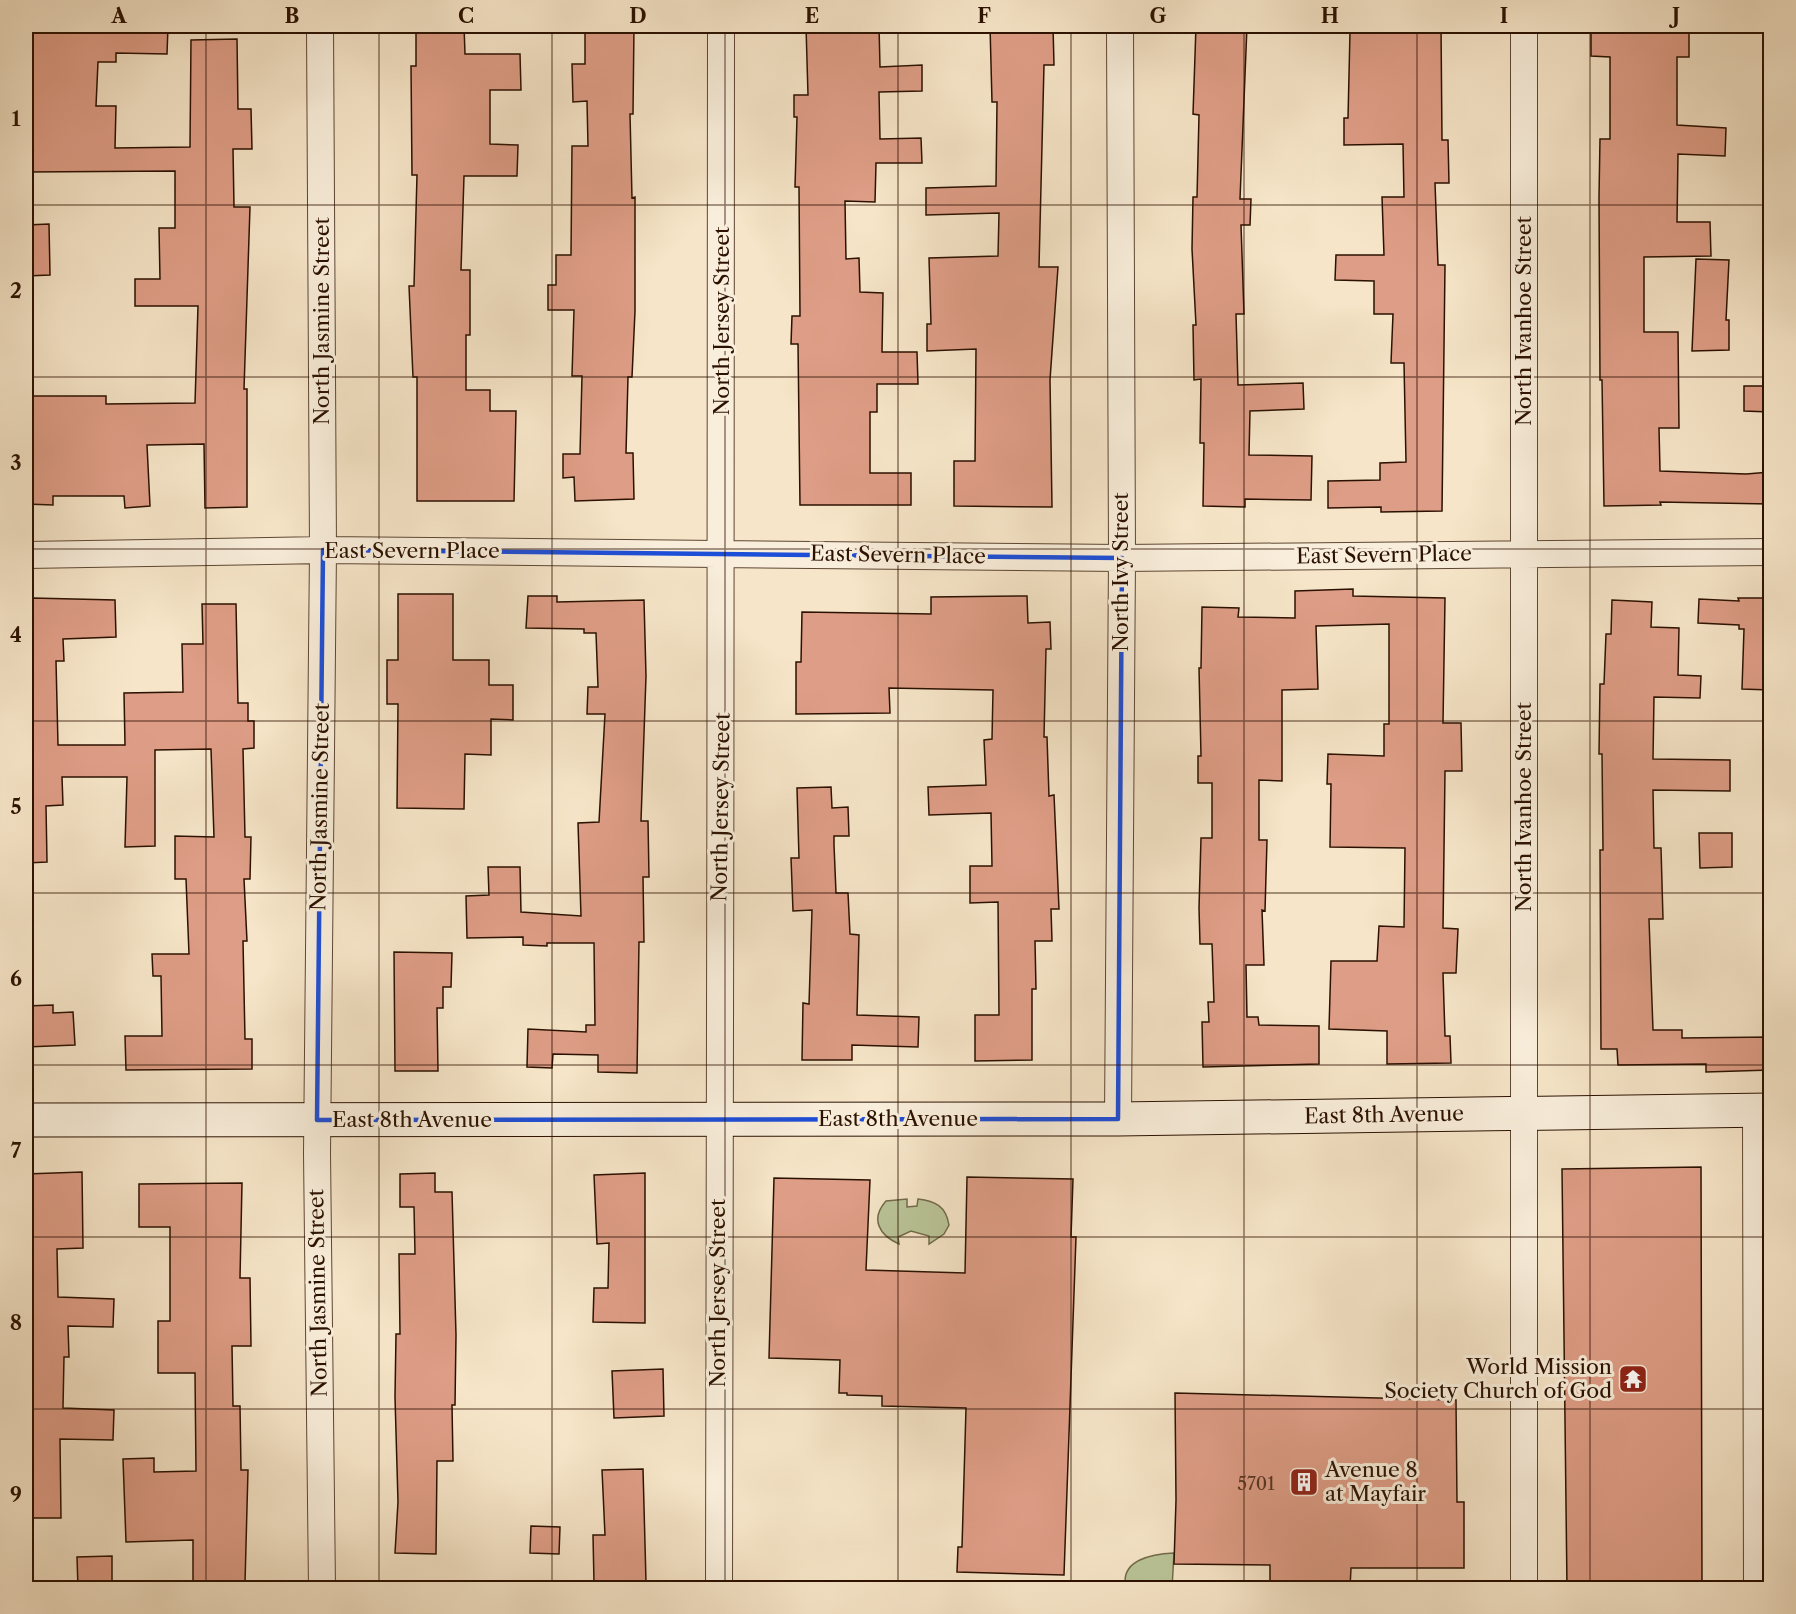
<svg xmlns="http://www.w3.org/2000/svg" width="1796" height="1614" viewBox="0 0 1796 1614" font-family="'Libre Caslon Text',serif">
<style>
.green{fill:#bac598;stroke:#726b4c;stroke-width:1.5}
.building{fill:#de9d86;stroke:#2b1100;stroke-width:1.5}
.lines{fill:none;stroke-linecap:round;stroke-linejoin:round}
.street-casing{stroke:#5e4632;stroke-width:28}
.secondary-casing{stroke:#2b1100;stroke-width:35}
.street{stroke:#f9eedb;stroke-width:26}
.secondary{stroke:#f9eedb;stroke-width:33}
.marked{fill:none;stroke:#1d4ed8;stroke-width:4.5;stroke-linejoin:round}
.grid{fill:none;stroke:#2b1100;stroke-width:1.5;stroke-opacity:0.55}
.labels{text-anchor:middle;stroke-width:6;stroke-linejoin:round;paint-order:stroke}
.number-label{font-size:18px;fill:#583422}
.street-label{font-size:21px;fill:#2b1100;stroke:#f9eedb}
.poi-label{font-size:21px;fill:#2b1100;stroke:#f9eedb;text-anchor:end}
.neatline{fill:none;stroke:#2b1100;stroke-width:2}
.grid-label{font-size:20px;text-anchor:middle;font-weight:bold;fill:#2b1100}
</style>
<rect width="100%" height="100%" fill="#f6e5c8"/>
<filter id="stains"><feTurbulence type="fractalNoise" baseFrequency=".00333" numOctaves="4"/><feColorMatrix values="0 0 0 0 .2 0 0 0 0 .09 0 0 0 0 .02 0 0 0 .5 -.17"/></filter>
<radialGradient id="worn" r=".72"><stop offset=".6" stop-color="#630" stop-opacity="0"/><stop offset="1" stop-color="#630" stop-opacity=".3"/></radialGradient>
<!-- green -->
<path class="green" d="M 907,1199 L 907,1207 L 917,1206 L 918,1199 C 935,1201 946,1206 949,1225 L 944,1234 L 929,1244 L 929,1236 L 911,1231 L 898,1237 L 899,1244 C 879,1235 870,1219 886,1201 Z
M 1174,1553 L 1172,1588 L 1126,1588 C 1119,1559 1154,1554 1174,1553 Z"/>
<!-- building -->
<path class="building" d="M 26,26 L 168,26 L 167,54 L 116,53 L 116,62 L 98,62 L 96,106 L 116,106 L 115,148 L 190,147 L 191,40 L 237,39 L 238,109 L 251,109 L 252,149 L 233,149 L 234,207 L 250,207 L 244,389 L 247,389 L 247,507 L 205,508 L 204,444 L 147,445 L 150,506 L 125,508 L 124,496 L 53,496 L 53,505 L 26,504 L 26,396 L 106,396 L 106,404 L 195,403 L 198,306 L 135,306 L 135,279 L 160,279 L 159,228 L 175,228 L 175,171 L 26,172 Z
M 416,26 L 464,26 L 465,54 L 520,54 L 521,90 L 490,90 L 490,144 L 518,145 L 517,176 L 464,176 L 461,270 L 470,270 L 470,335 L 466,335 L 466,390 L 490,390 L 490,411 L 516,411 L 514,501 L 417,501 L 417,377 L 413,377 L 409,286 L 414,286 L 417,175 L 412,175 L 411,66 L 416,66 Z
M 585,26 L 634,26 L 633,114 L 630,114 L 632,198 L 635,197 L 635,311 L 632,377 L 628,377 L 626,453 L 633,453 L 634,499 L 575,501 L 574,477 L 563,478 L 563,454 L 580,454 L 582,376 L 572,376 L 574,310 L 548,310 L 548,285 L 556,285 L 556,255 L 571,255 L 572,146 L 588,146 L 587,101 L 573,102 L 572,64 L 585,64 Z
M 806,26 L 879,26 L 880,67 L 922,65 L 922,91 L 879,92 L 880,139 L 921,138 L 922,163 L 876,163 L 875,202 L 845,201 L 846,259 L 859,258 L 860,292 L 883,293 L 882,352 L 917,352 L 918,384 L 877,384 L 877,412 L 870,412 L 870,473 L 911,473 L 911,505 L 800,505 L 798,344 L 791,344 L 792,316 L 800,316 L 799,187 L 795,187 L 797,117 L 794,117 L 794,95 L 808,95 Z
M 990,26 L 1053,26 L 1054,65 L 1044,65 L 1039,267 L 1058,267 L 1050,380 L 1052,507 L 954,506 L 954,461 L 975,461 L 976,349 L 927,351 L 927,324 L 931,324 L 929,258 L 998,256 L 999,213 L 926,215 L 926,188 L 996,186 L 997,102 L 992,102 Z
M 1196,26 L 1247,26 L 1240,199 L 1251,199 L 1250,225 L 1241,225 L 1244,314 L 1236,314 L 1238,385 L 1303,383 L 1304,409 L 1250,411 L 1249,455 L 1312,456 L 1311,500 L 1245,499 L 1245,507 L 1203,506 L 1204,443 L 1200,443 L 1201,379 L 1194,380 L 1193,325 L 1196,325 L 1192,249 L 1193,197 L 1197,197 L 1199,115 L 1193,114 Z
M 1378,26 L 1441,26 L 1442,140 L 1448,140 L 1449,183 L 1435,183 L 1438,265 L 1445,265 L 1442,511 L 1381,512 L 1381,507 L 1328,508 L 1328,481 L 1380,480 L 1380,463 L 1406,462 L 1404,363 L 1391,363 L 1393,314 L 1374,314 L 1374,281 L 1335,280 L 1336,255 L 1384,255 L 1382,197 L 1404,197 L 1403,144 L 1344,145 L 1344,118 L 1348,118 L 1350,32 L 1378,33 Z
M 1591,26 L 1689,26 L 1689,57 L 1677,57 L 1677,125 L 1726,128 L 1725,156 L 1678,154 L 1677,222 L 1710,222 L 1711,256 L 1644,257 L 1644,332 L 1678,332 L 1679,428 L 1659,428 L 1660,471 L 1746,474 L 1770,472 L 1770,504 L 1660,502 L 1661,505 L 1604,506 L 1602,380 L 1600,380 L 1599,197 L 1600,139 L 1610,139 L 1610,57 L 1591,56 Z
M 49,224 L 50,275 L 26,276 L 26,225 Z
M 1696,259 L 1729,260 L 1726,320 L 1729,320 L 1729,350 L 1692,351 Z
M 1744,386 L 1770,386 L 1770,412 L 1744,411 Z
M 1353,589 L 1353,596 L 1445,598 L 1443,723 L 1461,723 L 1462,771 L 1445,771 L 1443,928 L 1458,929 L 1456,973 L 1443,973 L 1445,1036 L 1450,1036 L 1451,1063 L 1387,1064 L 1387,1031 L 1329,1029 L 1331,961 L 1377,961 L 1379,926 L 1404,927 L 1405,848 L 1330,847 L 1331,784 L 1327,784 L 1328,754 L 1384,756 L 1384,724 L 1389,724 L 1389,624 L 1316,626 L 1318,689 L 1282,690 L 1282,781 L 1259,780 L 1259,840 L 1267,840 L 1265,911 L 1262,910 L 1264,965 L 1246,965 L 1247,1017 L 1258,1017 L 1259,1025 L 1319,1026 L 1319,1064 L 1203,1067 L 1202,1022 L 1209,1022 L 1208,1002 L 1214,1002 L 1212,944 L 1200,944 L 1199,908 L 1201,838 L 1212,838 L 1212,783 L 1198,783 L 1198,756 L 1201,756 L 1199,668 L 1201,668 L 1202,607 L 1239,608 L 1238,617 L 1295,618 L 1295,591 Z
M 398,594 L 453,594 L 453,660 L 489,660 L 489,685 L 513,685 L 513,720 L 491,719 L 491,755 L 465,754 L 464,809 L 397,808 L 398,704 L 387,704 L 387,660 L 398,660 Z
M 528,596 L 557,596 L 557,602 L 644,600 L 646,676 L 641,821 L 648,821 L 649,877 L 643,877 L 644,942 L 639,942 L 637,1073 L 598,1072 L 598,1055 L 553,1054 L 552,1068 L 527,1067 L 528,1029 L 586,1032 L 586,1025 L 595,1025 L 594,943 L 547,943 L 547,946 L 523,945 L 523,937 L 467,938 L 466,896 L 489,895 L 488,867 L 520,867 L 521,912 L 581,916 L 578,823 L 599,822 L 605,714 L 587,714 L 588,687 L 598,687 L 596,633 L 584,633 L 584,629 L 526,628 Z
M 1027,596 L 1028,623 L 1050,622 L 1051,649 L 1046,649 L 1044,737 L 1047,737 L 1049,796 L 1054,795 L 1059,909 L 1051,909 L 1052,941 L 1035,941 L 1036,989 L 1032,989 L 1032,1060 L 975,1061 L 975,1015 L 999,1015 L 998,902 L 970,903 L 970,866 L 992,866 L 991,813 L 929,815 L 928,787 L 986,785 L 984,740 L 992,739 L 993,690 L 889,688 L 890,713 L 796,714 L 796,662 L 801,662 L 802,612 L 931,614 L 931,597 Z
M 32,598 L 115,600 L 116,637 L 63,639 L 64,661 L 56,661 L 58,745 L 125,745 L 124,693 L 183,692 L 182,644 L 203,644 L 202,604 L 236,604 L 238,703 L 248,703 L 248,721 L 254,721 L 254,748 L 243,749 L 245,837 L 251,837 L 250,879 L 244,879 L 247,941 L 243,941 L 245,1039 L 252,1039 L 252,1069 L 126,1070 L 125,1036 L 162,1036 L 161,976 L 153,976 L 152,954 L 189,954 L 186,879 L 175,879 L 175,836 L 214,837 L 211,749 L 155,750 L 155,846 L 125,847 L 127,777 L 62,777 L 63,805 L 46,806 L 47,862 L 26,863 L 26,614 L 32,614 Z
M 1738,598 L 1769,598 L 1770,690 L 1742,689 L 1744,629 L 1739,629 L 1739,625 L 1698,623 L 1699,599 L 1739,601 Z
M 1612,600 L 1652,602 L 1651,627 L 1679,628 L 1678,675 L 1701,676 L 1700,698 L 1654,697 L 1653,759 L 1730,760 L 1730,791 L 1653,790 L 1654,848 L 1661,848 L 1663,919 L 1649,919 L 1653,1030 L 1682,1030 L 1682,1038 L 1770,1037 L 1770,1070 L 1706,1072 L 1706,1064 L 1618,1065 L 1617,1049 L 1601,1049 L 1600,850 L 1603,850 L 1602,754 L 1599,754 L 1600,684 L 1604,684 L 1606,634 L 1611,634 Z
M 831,787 L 832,808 L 848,807 L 849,836 L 834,836 L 834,845 L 836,893 L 848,893 L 850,934 L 859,935 L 857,1015 L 919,1017 L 918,1047 L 852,1045 L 852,1060 L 802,1060 L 803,1003 L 809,1004 L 812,910 L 793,911 L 791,858 L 799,858 L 797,788 Z
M 1699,833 L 1732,833 L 1732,867 L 1700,868 Z
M 394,952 L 452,953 L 451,987 L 443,987 L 443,1008 L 437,1008 L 438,1071 L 395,1071 Z
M 53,1005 L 53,1013 L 73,1012 L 75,1045 L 26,1047 L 26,1006 Z
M 1701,1167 L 1702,1588 L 1567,1588 L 1562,1169 Z
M 82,1172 L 83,1248 L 57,1249 L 58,1297 L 114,1299 L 113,1327 L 68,1326 L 69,1357 L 64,1357 L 63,1408 L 114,1410 L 113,1440 L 60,1439 L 61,1518 L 26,1518 L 26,1174 Z
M 435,1173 L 435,1192 L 452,1192 L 456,1335 L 455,1405 L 452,1405 L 453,1461 L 437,1461 L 436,1554 L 395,1553 L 398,1502 L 395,1397 L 396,1334 L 400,1334 L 399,1254 L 415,1254 L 414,1207 L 400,1207 L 400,1174 Z
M 645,1173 L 645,1323 L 593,1322 L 594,1288 L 608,1288 L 609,1243 L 597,1244 L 594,1175 Z
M 967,1177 L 1073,1179 L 1071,1237 L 1076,1237 L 1064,1575 L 957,1572 L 958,1547 L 962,1547 L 966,1408 L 882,1406 L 882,1396 L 847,1395 L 847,1393 L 839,1393 L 840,1360 L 769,1358 L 774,1178 L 870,1180 L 866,1270 L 965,1273 Z
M 242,1183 L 240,1278 L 250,1278 L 251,1346 L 232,1346 L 233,1406 L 240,1406 L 241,1470 L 248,1470 L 245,1583 L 193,1582 L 193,1540 L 126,1542 L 123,1459 L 154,1458 L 154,1472 L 196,1471 L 195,1373 L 158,1373 L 158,1321 L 170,1321 L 170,1227 L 139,1227 L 139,1184 Z
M 663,1369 L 664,1416 L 614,1418 L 612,1371 Z
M 1175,1393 L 1456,1400 L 1457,1502 L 1464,1502 L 1464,1568 L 1351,1568 L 1350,1588 L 1270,1588 L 1270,1565 L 1174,1564 L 1176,1500 Z
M 643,1469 L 646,1582 L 594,1583 L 593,1535 L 605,1535 L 602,1470 Z
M 531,1526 L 560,1527 L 559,1554 L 530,1553 Z
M 112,1556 L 112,1588 L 78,1588 L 77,1557 Z"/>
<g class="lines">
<!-- street casing -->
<g class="street-casing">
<path id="street" d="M 320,26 L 323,550 L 317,1153 L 322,1588
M 26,555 L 323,550 L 1122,558 L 1770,552
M 1756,1111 L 1757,1588
M 1118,1119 L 1122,558 L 1120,26
M 719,1588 C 718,1067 723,547 721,26
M 1524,1588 L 1524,26"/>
</g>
<!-- secondary casing -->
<g class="secondary-casing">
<path id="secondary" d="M 26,1120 L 1118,1119 L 1770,1110"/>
</g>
<!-- street -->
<use href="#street" class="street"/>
<!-- secondary -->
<use href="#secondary" class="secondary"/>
</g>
<!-- marked area -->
<path class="marked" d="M 323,550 L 1122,558 L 1118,1119 L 317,1120 Z"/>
<!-- grid -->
<path class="grid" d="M 206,26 L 206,1588M 379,26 L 379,1588M 552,26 L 552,1588M 725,26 L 725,1588M 898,26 L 898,1588M 1071,26 L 1071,1588M 1244,26 L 1244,1588M 1417,26 L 1417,1588M 1590,26 L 1590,1588M 26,205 L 1770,205M 26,377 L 1770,377M 26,549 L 1770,549M 26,721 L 1770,721M 26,893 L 1770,893M 26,1065 L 1770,1065M 26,1237 L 1770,1237M 26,1409 L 1770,1409"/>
<!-- icons -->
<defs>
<g id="temple-square" transform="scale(1.5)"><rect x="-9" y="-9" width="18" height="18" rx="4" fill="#8f2418" stroke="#f9eedb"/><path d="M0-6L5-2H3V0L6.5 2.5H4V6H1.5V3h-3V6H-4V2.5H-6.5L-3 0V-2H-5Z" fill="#fff"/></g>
<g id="building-square" transform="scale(1.5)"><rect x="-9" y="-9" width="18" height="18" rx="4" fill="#8f2418" stroke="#f9eedb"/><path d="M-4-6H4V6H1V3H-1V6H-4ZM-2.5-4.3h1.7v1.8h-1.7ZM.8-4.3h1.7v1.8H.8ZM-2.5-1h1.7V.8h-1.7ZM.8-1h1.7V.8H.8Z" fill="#fff"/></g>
</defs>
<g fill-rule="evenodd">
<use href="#temple-square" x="1633" y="1379"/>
<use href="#building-square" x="1304" y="1482"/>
</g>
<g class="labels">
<!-- number labels -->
<g class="number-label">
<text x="1256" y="1490">5701</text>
</g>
<!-- street labels -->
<g class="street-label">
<text transform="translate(322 321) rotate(-90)" y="7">North Jasmine Street</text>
<text transform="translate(722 321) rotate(-90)" y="7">North Jersey Street</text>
<text transform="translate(1524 321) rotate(-90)" y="7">North Ivanhoe Street</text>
<text x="412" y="558">East Severn Place</text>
<text transform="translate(898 555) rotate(1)" y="7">East Severn Place</text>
<text transform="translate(1384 555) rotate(-1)" y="7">East Severn Place</text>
<text transform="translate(1121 572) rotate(-90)" y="7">North Ivy Street</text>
<text transform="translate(320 807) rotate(-89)" y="7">North Jasmine Street</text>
<text transform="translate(721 807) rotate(-89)" y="7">North Jersey Street</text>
<text transform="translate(1524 807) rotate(-90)" y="7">North Ivanhoe Street</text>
<text transform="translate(1384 1115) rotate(-1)" y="7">East 8th Avenue</text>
<text x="898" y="1126">East 8th Avenue</text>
<text x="412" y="1127">East 8th Avenue</text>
<text transform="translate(318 1293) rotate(-91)" y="7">North Jasmine Street</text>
<text transform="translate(718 1293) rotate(-90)" y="7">North Jersey Street</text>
</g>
<!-- poi labels -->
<g class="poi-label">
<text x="1612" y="1374">World Mission<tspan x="1612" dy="24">Society Church of God</tspan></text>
<text x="1325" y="1477" text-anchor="start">Avenue 8<tspan x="1325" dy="24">at Mayfair</tspan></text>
</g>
</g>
<!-- margin -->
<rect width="1796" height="1614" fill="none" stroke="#f6e5c8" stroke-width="66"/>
<rect x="33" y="33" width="1730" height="1548" class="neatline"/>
<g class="grid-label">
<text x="119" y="23">A</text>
<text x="292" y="23">B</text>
<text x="466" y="23">C</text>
<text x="638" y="23">D</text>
<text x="812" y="23">E</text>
<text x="984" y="23">F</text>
<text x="1158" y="23">G</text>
<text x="1330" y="23">H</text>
<text x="1504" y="23">I</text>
<text x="1676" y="23">J</text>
<text x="16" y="126">1</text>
<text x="16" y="298">2</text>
<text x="16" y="470">3</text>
<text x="16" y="642">4</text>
<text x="16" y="814">5</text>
<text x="16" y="986">6</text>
<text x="16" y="1158">7</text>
<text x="16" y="1330">8</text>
<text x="16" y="1502">9</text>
</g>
<rect width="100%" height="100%" filter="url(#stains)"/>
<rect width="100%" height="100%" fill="url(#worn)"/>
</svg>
